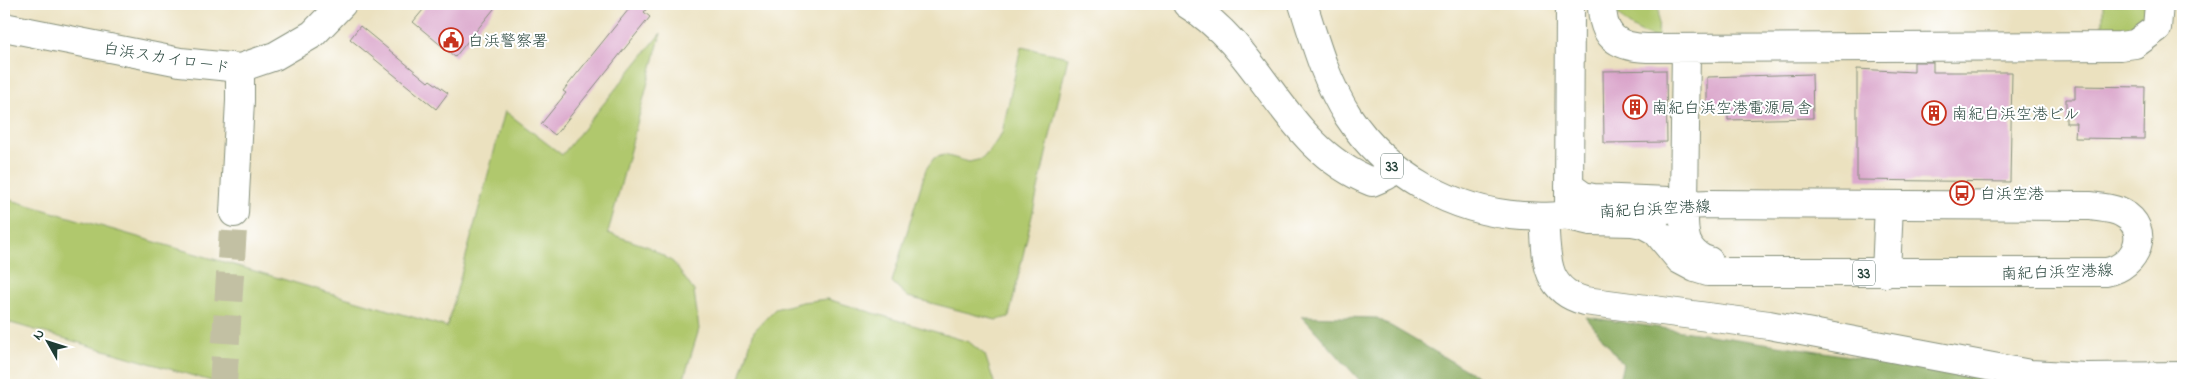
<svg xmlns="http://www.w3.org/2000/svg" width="2187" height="389" viewBox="0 0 2187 389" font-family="'Indie Flower','Klee One',sans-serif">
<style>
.green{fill:#b0c86d;stroke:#688250}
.forest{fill:#8cac60;stroke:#56744a}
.building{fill:#daa5cb}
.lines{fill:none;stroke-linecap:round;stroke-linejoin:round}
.minor-tunnel{stroke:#c2c0a3;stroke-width:28;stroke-dasharray:28 14;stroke-linecap:butt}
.minor-casing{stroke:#858f7a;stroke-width:30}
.major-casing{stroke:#858f7a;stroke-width:30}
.minor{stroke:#fff;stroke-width:28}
.major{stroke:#fff;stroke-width:28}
.labels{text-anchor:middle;stroke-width:4;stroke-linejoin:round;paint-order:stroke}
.shield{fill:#fff;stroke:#627771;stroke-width:1}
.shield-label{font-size:15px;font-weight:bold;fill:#1f3d34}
.poi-label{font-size:16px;fill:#1f3d34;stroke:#fff;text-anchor:start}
.street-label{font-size:16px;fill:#1f3d34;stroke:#fff}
</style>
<rect width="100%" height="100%" fill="#fff"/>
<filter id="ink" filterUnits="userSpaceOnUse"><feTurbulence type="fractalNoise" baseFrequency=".02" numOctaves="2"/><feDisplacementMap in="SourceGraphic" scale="10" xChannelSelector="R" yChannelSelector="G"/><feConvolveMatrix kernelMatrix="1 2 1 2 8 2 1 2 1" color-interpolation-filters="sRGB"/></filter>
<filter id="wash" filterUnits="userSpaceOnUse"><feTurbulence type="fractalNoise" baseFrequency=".0096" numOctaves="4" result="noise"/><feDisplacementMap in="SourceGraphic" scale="20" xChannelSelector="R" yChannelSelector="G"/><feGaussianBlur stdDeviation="1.12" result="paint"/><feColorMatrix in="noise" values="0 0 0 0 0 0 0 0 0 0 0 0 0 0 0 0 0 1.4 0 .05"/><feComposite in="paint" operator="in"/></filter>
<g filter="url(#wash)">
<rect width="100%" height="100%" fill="#ebe1bf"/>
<!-- green -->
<path class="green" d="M 1614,4 L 1659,4 L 1658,39 C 1639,32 1620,25 1614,4 Z
M 2103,4 L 2148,4 L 2142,30 L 2103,39 Z
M 661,33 L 608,233 L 649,247 L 673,262 L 694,291 L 699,329 L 682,385 L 225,385 L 4,321 L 4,198 L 447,327 L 505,111 L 562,155 Z
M 1021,47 L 1068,57 L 1009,317 L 996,320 L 908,297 L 892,282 L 926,169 L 934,158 L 944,155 L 969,162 L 982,159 L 991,149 L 1002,133 Z
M 827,299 L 969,342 L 985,355 L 994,382 L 993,385 L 738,385 L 754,331 L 775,309 L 802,302 Z"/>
<!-- forest -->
<path class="forest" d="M 1302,316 L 1377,318 L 1492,385 L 1364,385 Z
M 1586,317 L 1805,349 L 2028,385 L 1618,385 L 1623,364 Z"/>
<g id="blocks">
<!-- building -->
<path class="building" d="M 428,4 L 498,4 L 455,57 L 413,22 Z
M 633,4 L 651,4 L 644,12 L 650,17 L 555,135 L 541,124 L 566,93 L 563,91 Z
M 360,26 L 428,82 L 430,80 L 448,93 L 436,109 L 350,39 Z
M 1914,62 L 1933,62 L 1933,72 L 2012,72 L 2010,182 L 1857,180 L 1857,69 L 1914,72 Z
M 1666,70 L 1667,142 L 1604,143 L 1603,71 Z
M 1812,74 L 1813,118 L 1728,120 L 1728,108 L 1707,109 L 1707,77 Z
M 2075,86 L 2145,87 L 2144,139 L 2075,138 L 2076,123 L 2066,123 L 2066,99 L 2075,99 Z"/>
</g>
</g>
<g filter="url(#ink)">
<use href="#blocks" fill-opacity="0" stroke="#858f7a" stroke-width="1"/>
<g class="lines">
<!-- minor-tunnel -->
<path class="minor-tunnel" d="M 223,385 L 234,213"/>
<!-- minor casing -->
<g class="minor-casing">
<path id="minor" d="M 1187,4 C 1264,50 1284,148 1372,182 L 1386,176 L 1393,166
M 1602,4 C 1602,36 1616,47 1647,48 L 2120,46 L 2135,44 L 2157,28 L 2159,4
M 4,27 L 180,62 L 240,68 L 275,56 L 313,34 L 342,4
M 1569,186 L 1583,196 L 1593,198 L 1669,201 L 1684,205 L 1686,48
M 1569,205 L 1570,4
M 234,213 L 240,101 L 240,68
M 1544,217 C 1547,254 1542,290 1585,301 L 1769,325 L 2030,374 L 2086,377 L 2183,376
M 1886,273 L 1889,205"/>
</g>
<!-- major casing -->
<g class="major-casing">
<path id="major" d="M 1303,4 C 1315,42 1326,82 1348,116 C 1387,175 1452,211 1522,216 C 1543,217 1562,218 1582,212 L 1666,209 L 1684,205 L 1711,204 L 2091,206 C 2101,208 2113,208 2122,213 C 2152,228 2137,267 2106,272 L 1708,272 L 1695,268 L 1680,260 L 1656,231 L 1643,224 L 1632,222 L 1591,221 L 1569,216
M 1684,205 C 1684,228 1681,253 1709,261"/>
</g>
<!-- minor -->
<use href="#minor" class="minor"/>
<!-- major -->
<use href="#major" class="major"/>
</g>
</g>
<!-- icons -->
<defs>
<g id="civic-ring" transform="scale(1.25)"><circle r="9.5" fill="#fff" stroke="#c8321e" stroke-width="1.5"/><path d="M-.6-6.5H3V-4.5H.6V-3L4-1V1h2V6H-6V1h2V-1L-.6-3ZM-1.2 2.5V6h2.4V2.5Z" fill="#c8321e"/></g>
<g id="building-ring" transform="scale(1.25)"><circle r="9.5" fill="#fff" stroke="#c8321e" stroke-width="1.5"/><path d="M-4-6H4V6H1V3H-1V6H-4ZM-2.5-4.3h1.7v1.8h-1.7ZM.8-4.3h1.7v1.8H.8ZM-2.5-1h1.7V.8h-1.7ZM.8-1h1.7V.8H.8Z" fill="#c8321e"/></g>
<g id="bus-ring" transform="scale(1.25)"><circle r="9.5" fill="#fff" stroke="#c8321e" stroke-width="1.5"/><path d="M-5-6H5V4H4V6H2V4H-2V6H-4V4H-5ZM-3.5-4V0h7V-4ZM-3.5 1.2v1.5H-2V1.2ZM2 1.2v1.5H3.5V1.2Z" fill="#c8321e"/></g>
</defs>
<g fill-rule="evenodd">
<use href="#civic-ring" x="451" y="40"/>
<use href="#building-ring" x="1635" y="107"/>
<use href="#building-ring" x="1934" y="113"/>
<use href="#bus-ring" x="1962" y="193"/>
</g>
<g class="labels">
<!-- shield labels -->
<g class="shield">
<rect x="1381" y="153.5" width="22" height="25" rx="4"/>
<rect x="1853" y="260.5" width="22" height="25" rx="4"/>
</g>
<g class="shield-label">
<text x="1392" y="171">33</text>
<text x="1864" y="278">33</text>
</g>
<!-- poi labels -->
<g class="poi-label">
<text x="468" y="46">白浜警察署</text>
<text x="1652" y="113">南紀白浜空港電源局舎</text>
<text x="1952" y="119">南紀白浜空港ビル</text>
<text x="1980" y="199">白浜空港</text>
</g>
<!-- street labels -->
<g class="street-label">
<text transform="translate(167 57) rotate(9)" y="6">白浜スカイロード</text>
<text transform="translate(1655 208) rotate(-3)" y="6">南紀白浜空港線</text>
<text transform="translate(2057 271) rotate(-2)" y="6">南紀白浜空港線</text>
</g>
</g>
<!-- margin -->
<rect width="2187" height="389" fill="none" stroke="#fff" stroke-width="20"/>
<!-- north arrow -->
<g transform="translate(48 342) rotate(309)" stroke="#ffffff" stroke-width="4" paint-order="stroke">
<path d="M0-4L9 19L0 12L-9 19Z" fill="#1f3d34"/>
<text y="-8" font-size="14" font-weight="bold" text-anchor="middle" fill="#1f3d34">N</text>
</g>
</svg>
